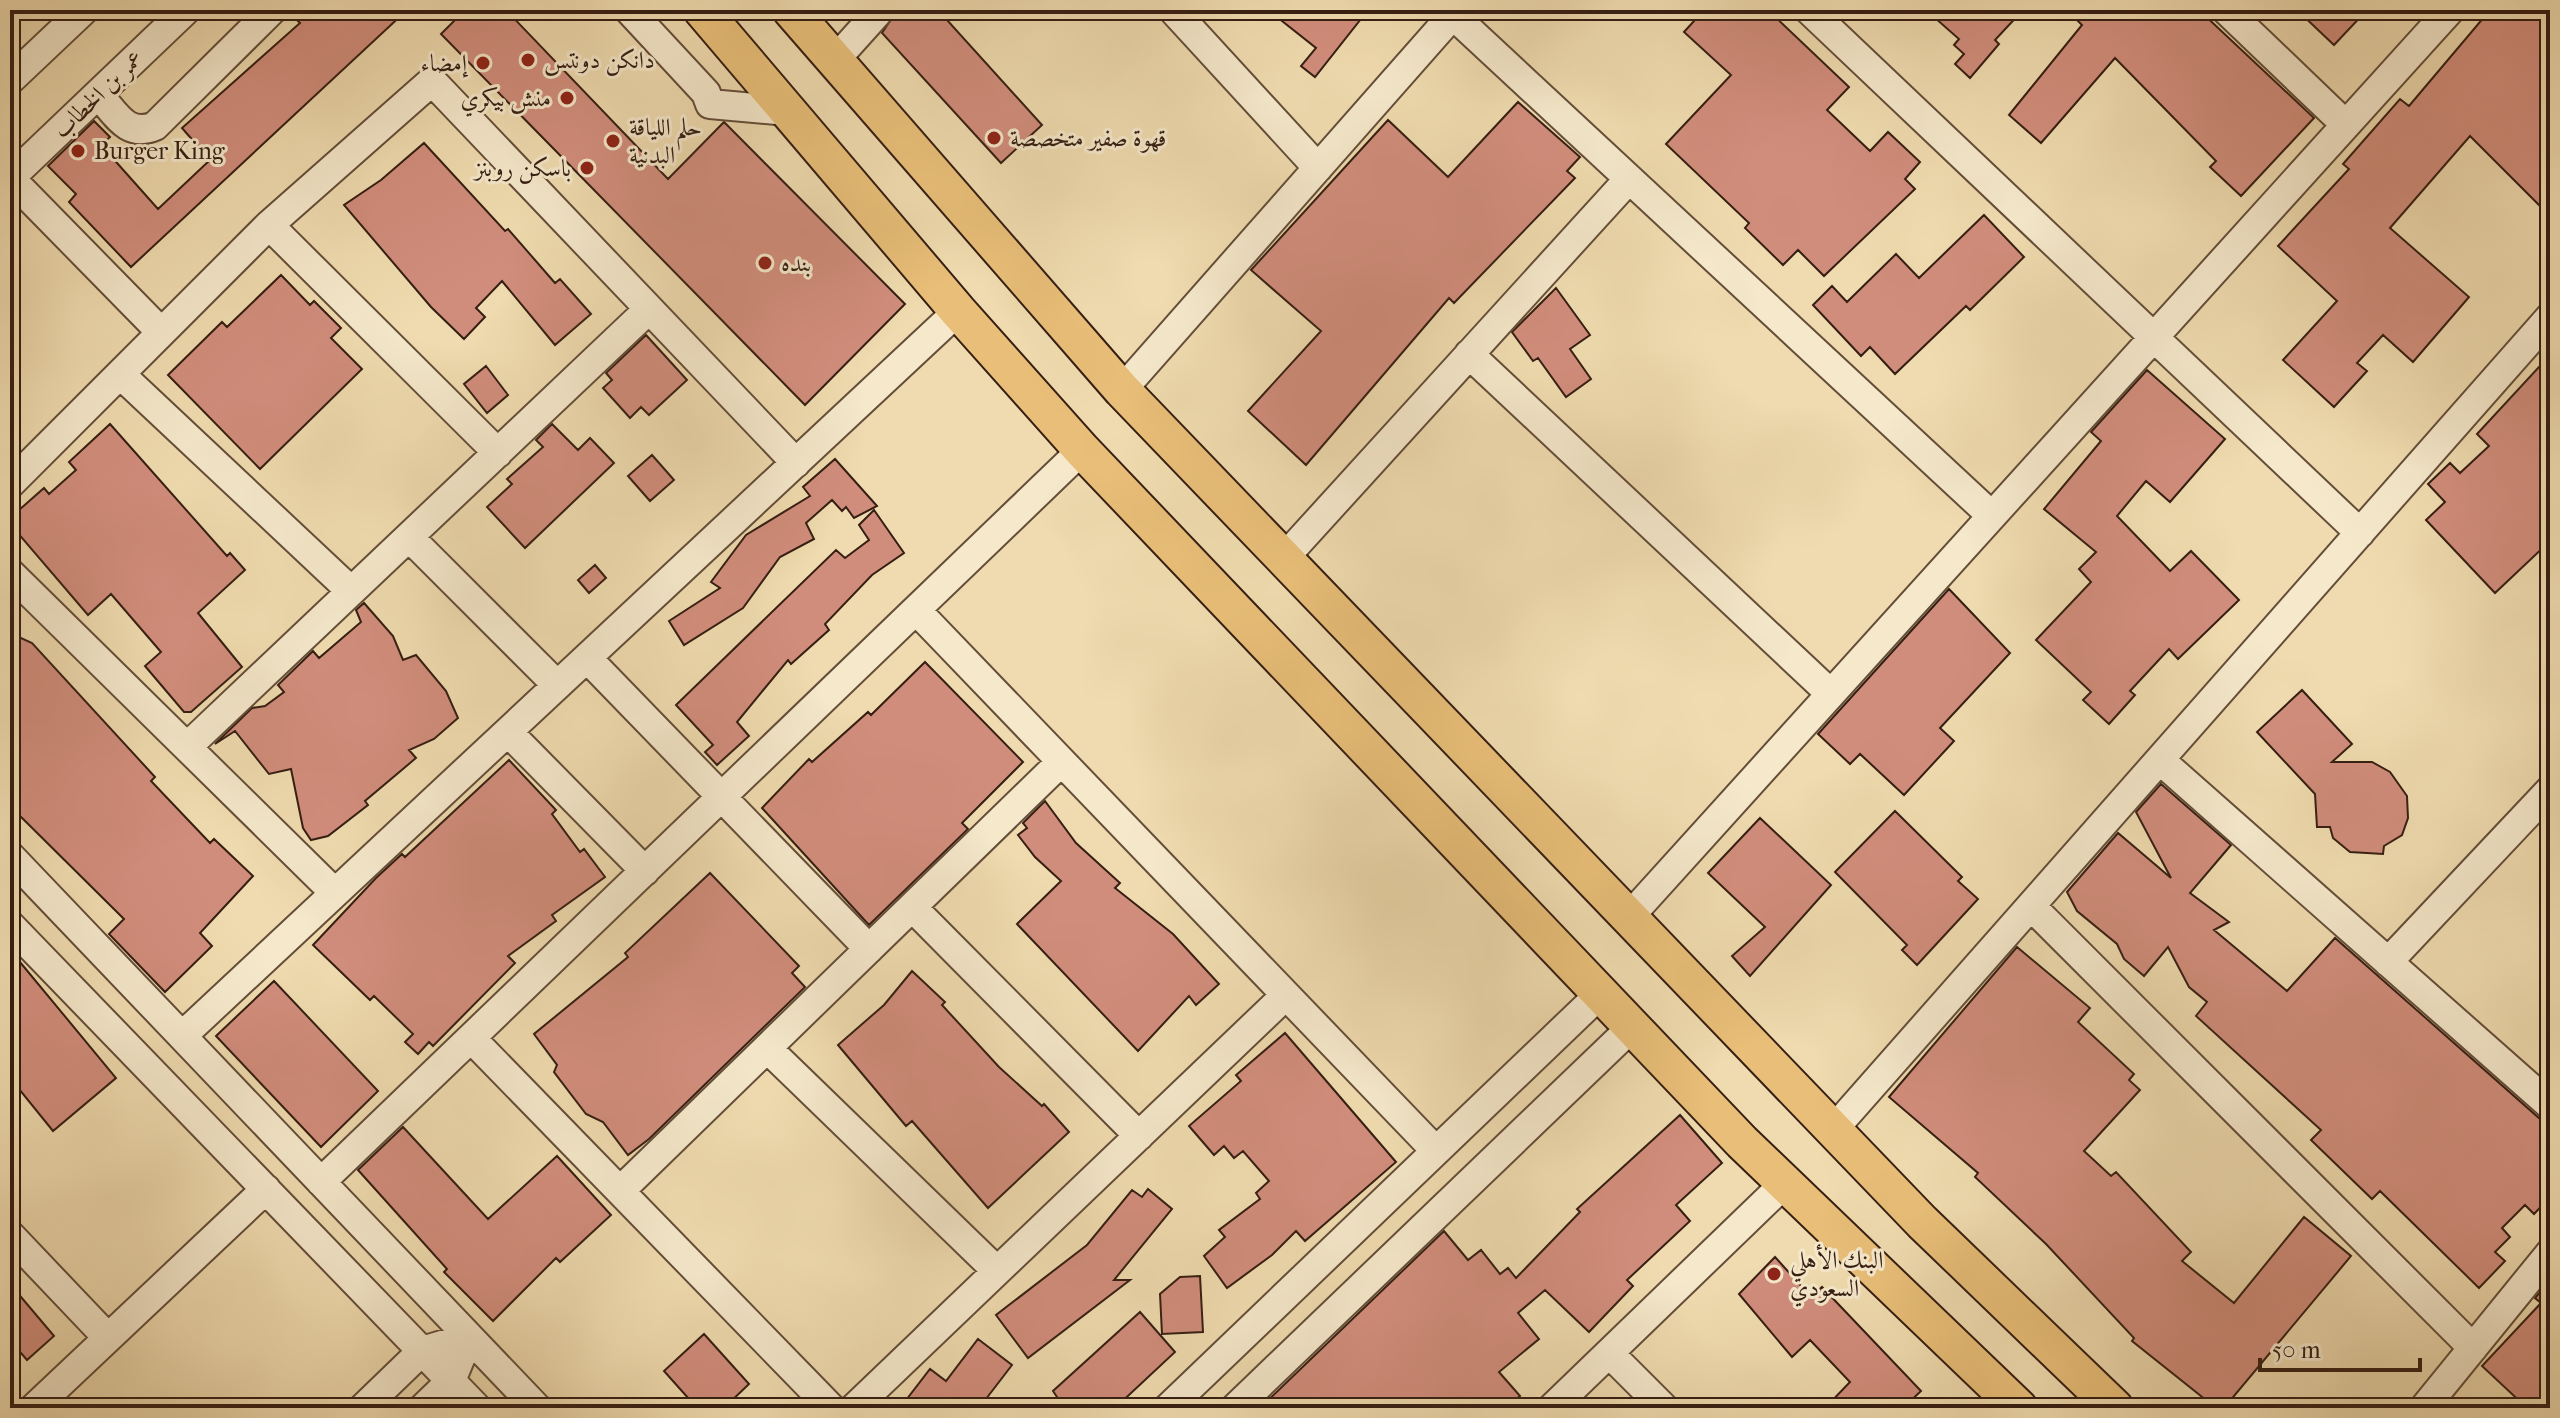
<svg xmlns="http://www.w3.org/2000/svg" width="2560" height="1418" viewBox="0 0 2560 1418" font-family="'IM FELL French Canon',Amiri,serif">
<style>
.building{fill:#d18d7c;stroke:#351e12;stroke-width:2}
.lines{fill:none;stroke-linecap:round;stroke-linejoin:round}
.minor-casing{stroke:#644d39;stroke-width:32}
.major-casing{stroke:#351e12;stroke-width:40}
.minor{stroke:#f5e8cb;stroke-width:28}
.major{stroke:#e8be78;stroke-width:36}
.poi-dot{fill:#8f2418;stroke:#f5e8cb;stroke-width:3}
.labels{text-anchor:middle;stroke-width:6;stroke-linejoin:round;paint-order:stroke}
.poi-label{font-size:24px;fill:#351e12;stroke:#f5e8cb;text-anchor:start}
.street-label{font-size:24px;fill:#351e12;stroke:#f5e8cb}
</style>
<rect width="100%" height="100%" fill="#efdbaf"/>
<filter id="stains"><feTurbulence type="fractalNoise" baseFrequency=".0025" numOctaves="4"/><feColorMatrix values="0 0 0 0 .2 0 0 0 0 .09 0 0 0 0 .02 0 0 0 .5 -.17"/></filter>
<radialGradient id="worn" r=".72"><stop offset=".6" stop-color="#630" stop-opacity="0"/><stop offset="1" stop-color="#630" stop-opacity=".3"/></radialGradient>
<!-- building -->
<path class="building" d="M 309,10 L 407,10 L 131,267 L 69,202 L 76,194 L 48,166 L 94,121 L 110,137 L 101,145 L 158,209 L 210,160 L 182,128 L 300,23 L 297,20 Z
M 465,10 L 506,10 L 668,179 L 724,122 L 905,304 L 805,405 L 441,34 Z
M 897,10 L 938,10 L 1042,125 L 1001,163 L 882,33 Z
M 1268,10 L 1368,10 L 1315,77 L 1301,66 L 1316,48 Z
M 1704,10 L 1768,10 L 1849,87 L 1827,110 L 1870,151 L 1888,132 L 1920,162 L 1905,179 L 1915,189 L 1824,276 L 1798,250 L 1783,265 L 1745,228 L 1749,223 L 1666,144 L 1731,75 L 1684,32 Z
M 1926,10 L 2023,10 L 1995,40 L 1999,44 L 1970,78 L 1955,64 L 1964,54 L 1954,45 L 1959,39 Z
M 2067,10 L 2199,10 L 2314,118 L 2241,196 L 2210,167 L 2216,161 L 2115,58 L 2041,143 L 2009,115 L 2082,25 Z
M 2297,10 L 2367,10 L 2334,45 Z
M 2490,10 L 2550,10 L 2550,74 L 2542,83 L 2550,91 L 2550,216 L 2470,136 L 2390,228 L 2469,297 L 2413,362 L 2383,335 L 2357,363 L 2367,371 L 2334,407 L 2283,360 L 2337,301 L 2278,246 L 2349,169 L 2343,164 L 2400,99 L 2409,106 Z
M 1518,102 L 1580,157 L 1567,171 L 1575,178 L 1454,303 L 1449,298 L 1306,465 L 1248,411 L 1321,331 L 1251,270 L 1388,120 L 1448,177 Z
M 424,143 L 505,231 L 508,229 L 555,283 L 560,279 L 591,314 L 555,345 L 502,281 L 476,308 L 485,317 L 464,339 L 431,307 L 344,205 L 381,180 Z
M 1984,215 L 2024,257 L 1970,310 L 1966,306 L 1895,374 L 1870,347 L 1861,356 L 1813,305 L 1832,286 L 1847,302 L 1896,254 L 1919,278 Z
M 281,275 L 310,305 L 314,301 L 341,328 L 331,338 L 362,369 L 260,469 L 168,375 L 222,322 L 227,327 Z
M 1556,288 L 1590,335 L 1570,349 L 1591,379 L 1566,397 L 1538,358 L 1533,361 L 1512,332 Z
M 646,335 L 687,380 L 649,415 L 641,407 L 630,418 L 603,388 L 612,380 L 606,373 Z
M 2550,355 L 2550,541 L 2495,593 L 2426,520 L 2445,502 L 2428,484 L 2450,463 L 2460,473 L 2489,446 L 2477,434 Z
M 486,366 L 508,395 L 487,413 L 464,384 Z
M 2147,370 L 2225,439 L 2170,502 L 2146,481 L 2117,516 L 2170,571 L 2191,551 L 2239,600 L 2178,659 L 2169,649 L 2130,691 L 2135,695 L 2109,724 L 2083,700 L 2091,692 L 2036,640 L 2091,582 L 2079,569 L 2096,552 L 2044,509 L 2101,441 L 2091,432 Z
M 110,424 L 227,556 L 230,553 L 245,570 L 198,613 L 242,667 L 191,712 L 184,712 L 145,666 L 161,652 L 111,594 L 88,615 L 10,524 L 10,518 L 44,488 L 49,494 L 76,470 L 69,462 Z
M 552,424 L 578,450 L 590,438 L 614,463 L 525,548 L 487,507 L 512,484 L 507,479 L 543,447 L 536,440 Z
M 652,455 L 674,480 L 650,501 L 628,476 Z
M 835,459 L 877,506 L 854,518 L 846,507 L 842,511 L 832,500 L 806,523 L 814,539 L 780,557 L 743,608 L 684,645 L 669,621 L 720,588 L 711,582 L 746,535 L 810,496 L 803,487 Z
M 874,510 L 904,553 L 872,575 L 825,624 L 829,630 L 791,664 L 788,660 L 737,722 L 749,736 L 717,765 L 705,752 L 713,745 L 676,705 L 836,550 L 845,558 L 869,540 L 859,525 Z
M 595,565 L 606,578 L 589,593 L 578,580 Z
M 1949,589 L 2010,653 L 1940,728 L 1954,741 L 1904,795 L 1860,754 L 1850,764 L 1818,734 Z
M 364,603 L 393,636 L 403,660 L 416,655 L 446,691 L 458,718 L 434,739 L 409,750 L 416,758 L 365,801 L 368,805 L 328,836 L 311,840 L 303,828 L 291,769 L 269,774 L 235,731 L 215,744 L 252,708 L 265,706 L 284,692 L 278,685 L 313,651 L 319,658 L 361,622 L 356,610 Z
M 10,633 L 32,643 L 155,777 L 151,781 L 210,843 L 214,839 L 253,876 L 200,933 L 212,946 L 165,992 L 109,934 L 124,919 L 10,806 Z
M 925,662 L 1023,762 L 962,823 L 968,829 L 869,925 L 762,808 L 809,759 L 812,762 L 868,712 L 871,715 Z
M 2302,690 L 2352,744 L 2332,762 L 2372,762 L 2390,772 L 2407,796 L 2408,818 L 2402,835 L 2384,846 L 2383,854 L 2350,852 L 2333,838 L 2330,827 L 2317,827 L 2315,794 L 2257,732 Z
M 509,760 L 556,810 L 552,814 L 580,852 L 584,849 L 605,877 L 552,915 L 556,921 L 508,956 L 515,963 L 433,1046 L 429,1042 L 418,1054 L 405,1042 L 413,1034 L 374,996 L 370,1000 L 313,945 L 376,878 L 402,854 L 405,857 Z
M 2161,784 L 2231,845 L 2190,893 L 2229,922 L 2214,930 L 2287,991 L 2335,938 L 2539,1118 L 2550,1122 L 2550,1197 L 2534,1214 L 2525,1205 L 2502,1228 L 2510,1237 L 2495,1252 L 2505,1261 L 2479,1288 L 2380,1191 L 2372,1199 L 2311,1140 L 2321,1130 L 2196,1016 L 2207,1002 L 2189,987 L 2168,947 L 2144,976 L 2124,959 L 2117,944 L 2077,911 L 2067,892 L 2118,833 L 2171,878 L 2136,812 Z
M 1045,801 L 1076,843 L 1120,883 L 1115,888 L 1173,934 L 1219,984 L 1196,1005 L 1189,996 L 1138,1051 L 1017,924 L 1061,881 L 1035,857 L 1018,835 L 1027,828 L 1023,823 Z
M 1895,811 L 1962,877 L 1958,881 L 1978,899 L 1917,965 L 1902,950 L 1907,945 L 1835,872 Z
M 1760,818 L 1831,885 L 1750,976 L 1732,956 L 1765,927 L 1708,873 Z
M 710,873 L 799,966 L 792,973 L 805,987 L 649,1139 L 628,1155 L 603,1122 L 586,1114 L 554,1072 L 557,1065 L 534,1034 L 628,957 L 625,953 Z
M 2017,947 L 2090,1008 L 2078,1022 L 2134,1074 L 2129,1080 L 2140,1090 L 2084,1151 L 2111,1176 L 2116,1172 L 2191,1252 L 2182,1261 L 2234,1303 L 2304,1217 L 2351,1256 L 2224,1408 L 2216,1408 L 2132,1341 L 2134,1338 L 2046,1244 L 1975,1177 L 1978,1173 L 1889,1097 Z
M 10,950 L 116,1078 L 53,1131 L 10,1078 Z
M 912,971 L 945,1002 L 942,1005 L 999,1067 L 1042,1106 L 1044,1104 L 1069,1132 L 988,1208 L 912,1121 L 906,1126 L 838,1045 L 884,1005 Z
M 274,981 L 378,1091 L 321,1147 L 216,1036 Z
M 1285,1033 L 1396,1162 L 1305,1241 L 1296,1231 L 1272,1255 L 1227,1288 L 1204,1256 L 1225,1237 L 1219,1230 L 1260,1199 L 1256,1193 L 1269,1181 L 1243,1151 L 1234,1158 L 1224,1146 L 1214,1155 L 1189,1126 L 1241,1081 L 1236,1075 Z
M 1680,1115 L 1722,1163 L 1676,1205 L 1690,1221 L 1627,1280 L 1633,1286 L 1589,1332 L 1545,1290 L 1518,1313 L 1539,1339 L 1499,1372 L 1520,1396 L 1506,1408 L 1260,1408 L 1444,1231 L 1468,1260 L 1481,1250 L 1500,1274 L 1508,1268 L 1516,1278 L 1580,1212 L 1577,1209 Z
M 403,1127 L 488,1219 L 557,1156 L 611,1215 L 560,1262 L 556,1258 L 493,1321 L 444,1272 L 447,1269 L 358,1170 Z
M 1148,1189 L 1172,1209 L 1114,1280 L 1130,1280 L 1028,1358 L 996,1315 L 1087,1245 L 1132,1190 L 1142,1197 Z
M 1775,1257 L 1811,1297 L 1822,1287 L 1921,1391 L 1903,1408 L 1825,1408 L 1850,1382 L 1810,1340 L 1792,1357 L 1739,1294 Z
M 1200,1276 L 1203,1332 L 1162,1334 L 1160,1294 L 1180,1277 Z
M 2550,1280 L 2550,1408 L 2527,1408 L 2482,1366 L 2541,1303 L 2535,1298 Z
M 10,1284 L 54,1336 L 27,1360 L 21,1353 L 10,1362 Z
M 1140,1312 L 1175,1352 L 1115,1408 L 1046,1408 L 1057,1397 L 1053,1391 Z
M 704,1334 L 749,1384 L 724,1408 L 697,1408 L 664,1371 Z
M 978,1339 L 1012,1365 L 979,1408 L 900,1408 L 930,1369 L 946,1381 Z"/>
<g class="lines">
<!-- minor casing -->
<g class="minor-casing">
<path id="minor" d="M 629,10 L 706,93 L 710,104 L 788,111
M 1173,10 L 1318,168
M 1809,10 L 2360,533
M 2226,10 L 2346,125
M 1453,15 L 1992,516
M 835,60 L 880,10
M 10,80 L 84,10
M 98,94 C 116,114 127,138 155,126 L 272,10
M 10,178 L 186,10
M 10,178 L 161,332
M 269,225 L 498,453
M 1469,354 L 1831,694
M 120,374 L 351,591
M 1122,390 L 1457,10
M 10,484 L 269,225 L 432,81 L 796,463
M 409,537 L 557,685
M 1284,558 L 1629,179
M 10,573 L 335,893
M 916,610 L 1436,1151
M 587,658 L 869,949
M 508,732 L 645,871
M 187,747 L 647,311
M 2160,760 L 2550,1105
M 10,856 L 537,1408
M 2031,906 L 2473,1348
M 912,907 L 1139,1136
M 1629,917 L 2450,10
M 10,925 L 477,1408
M 2388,962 L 2550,790
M 182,1036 L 958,311
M 471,1038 L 831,1408
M 767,1048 L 997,1271
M 1833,1130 L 2550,317
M 321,1182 L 1082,450
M 620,1191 L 1061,762
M 10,1235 L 108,1338
M 1609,1353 L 1664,1408
M 34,1408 L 266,1189
M 363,1408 L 422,1351 L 469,1337 L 451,1381 L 423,1408
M 854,1408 L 1286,995
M 1168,1408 L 1600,994
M 1235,1408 L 1632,1027
M 1552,1408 L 1785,1183
M 2424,1408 L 2550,1253"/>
</g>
<!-- major casing -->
<g class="major-casing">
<path id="major" d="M 702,10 L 958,311 L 1082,450 L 1742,1142 L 2019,1408
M 791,10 L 1122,390 L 1922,1222 L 2115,1408"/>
</g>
<!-- minor -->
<use href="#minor" class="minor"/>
<!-- major -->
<use href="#major" class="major"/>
</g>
<!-- markers -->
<g class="poi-dot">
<circle cx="528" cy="60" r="8"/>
<circle cx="483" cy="63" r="8"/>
<circle cx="567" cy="98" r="8"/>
<circle cx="994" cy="138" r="8"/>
<circle cx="613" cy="141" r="8"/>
<circle cx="78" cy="151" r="8"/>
<circle cx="587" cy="168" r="8"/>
<circle cx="765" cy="263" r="8"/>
<circle cx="1774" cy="1274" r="8"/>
</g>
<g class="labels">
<!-- poi labels -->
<g class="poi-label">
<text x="544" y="68">دانكن دونتس</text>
<text x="467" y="71" text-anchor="end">إمضاء</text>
<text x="551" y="106" text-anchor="end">منش بيكري</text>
<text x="629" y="135">حلم اللياقة<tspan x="629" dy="28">البدنية</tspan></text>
<text x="1010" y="146">قهوة صفير متخصصة</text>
<text x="94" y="159">Burger King</text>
<text x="571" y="176" text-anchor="end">باسكن روبنز</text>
<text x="781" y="271">بنده</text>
<text x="1790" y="1268">البنك الأهلي<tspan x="1790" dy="28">السعودي</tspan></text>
</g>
<!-- street labels -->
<g class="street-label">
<text transform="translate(98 94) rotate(-44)" y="8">عمر بن الخطاب</text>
</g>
</g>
<!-- margin -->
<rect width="2560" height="1418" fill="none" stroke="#efdbaf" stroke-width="40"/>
<rect x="12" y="12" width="2536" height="1394" fill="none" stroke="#351e12" stroke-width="4"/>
<rect x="20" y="20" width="2520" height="1378" fill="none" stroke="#351e12" stroke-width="2"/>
<!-- scale -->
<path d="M2260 1358v12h160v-12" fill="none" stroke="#351e12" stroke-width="4"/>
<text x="2272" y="1358" font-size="24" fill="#351e12" stroke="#f5e8cb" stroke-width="6" paint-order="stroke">50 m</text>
<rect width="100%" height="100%" filter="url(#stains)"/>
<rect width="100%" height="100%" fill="url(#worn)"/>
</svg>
